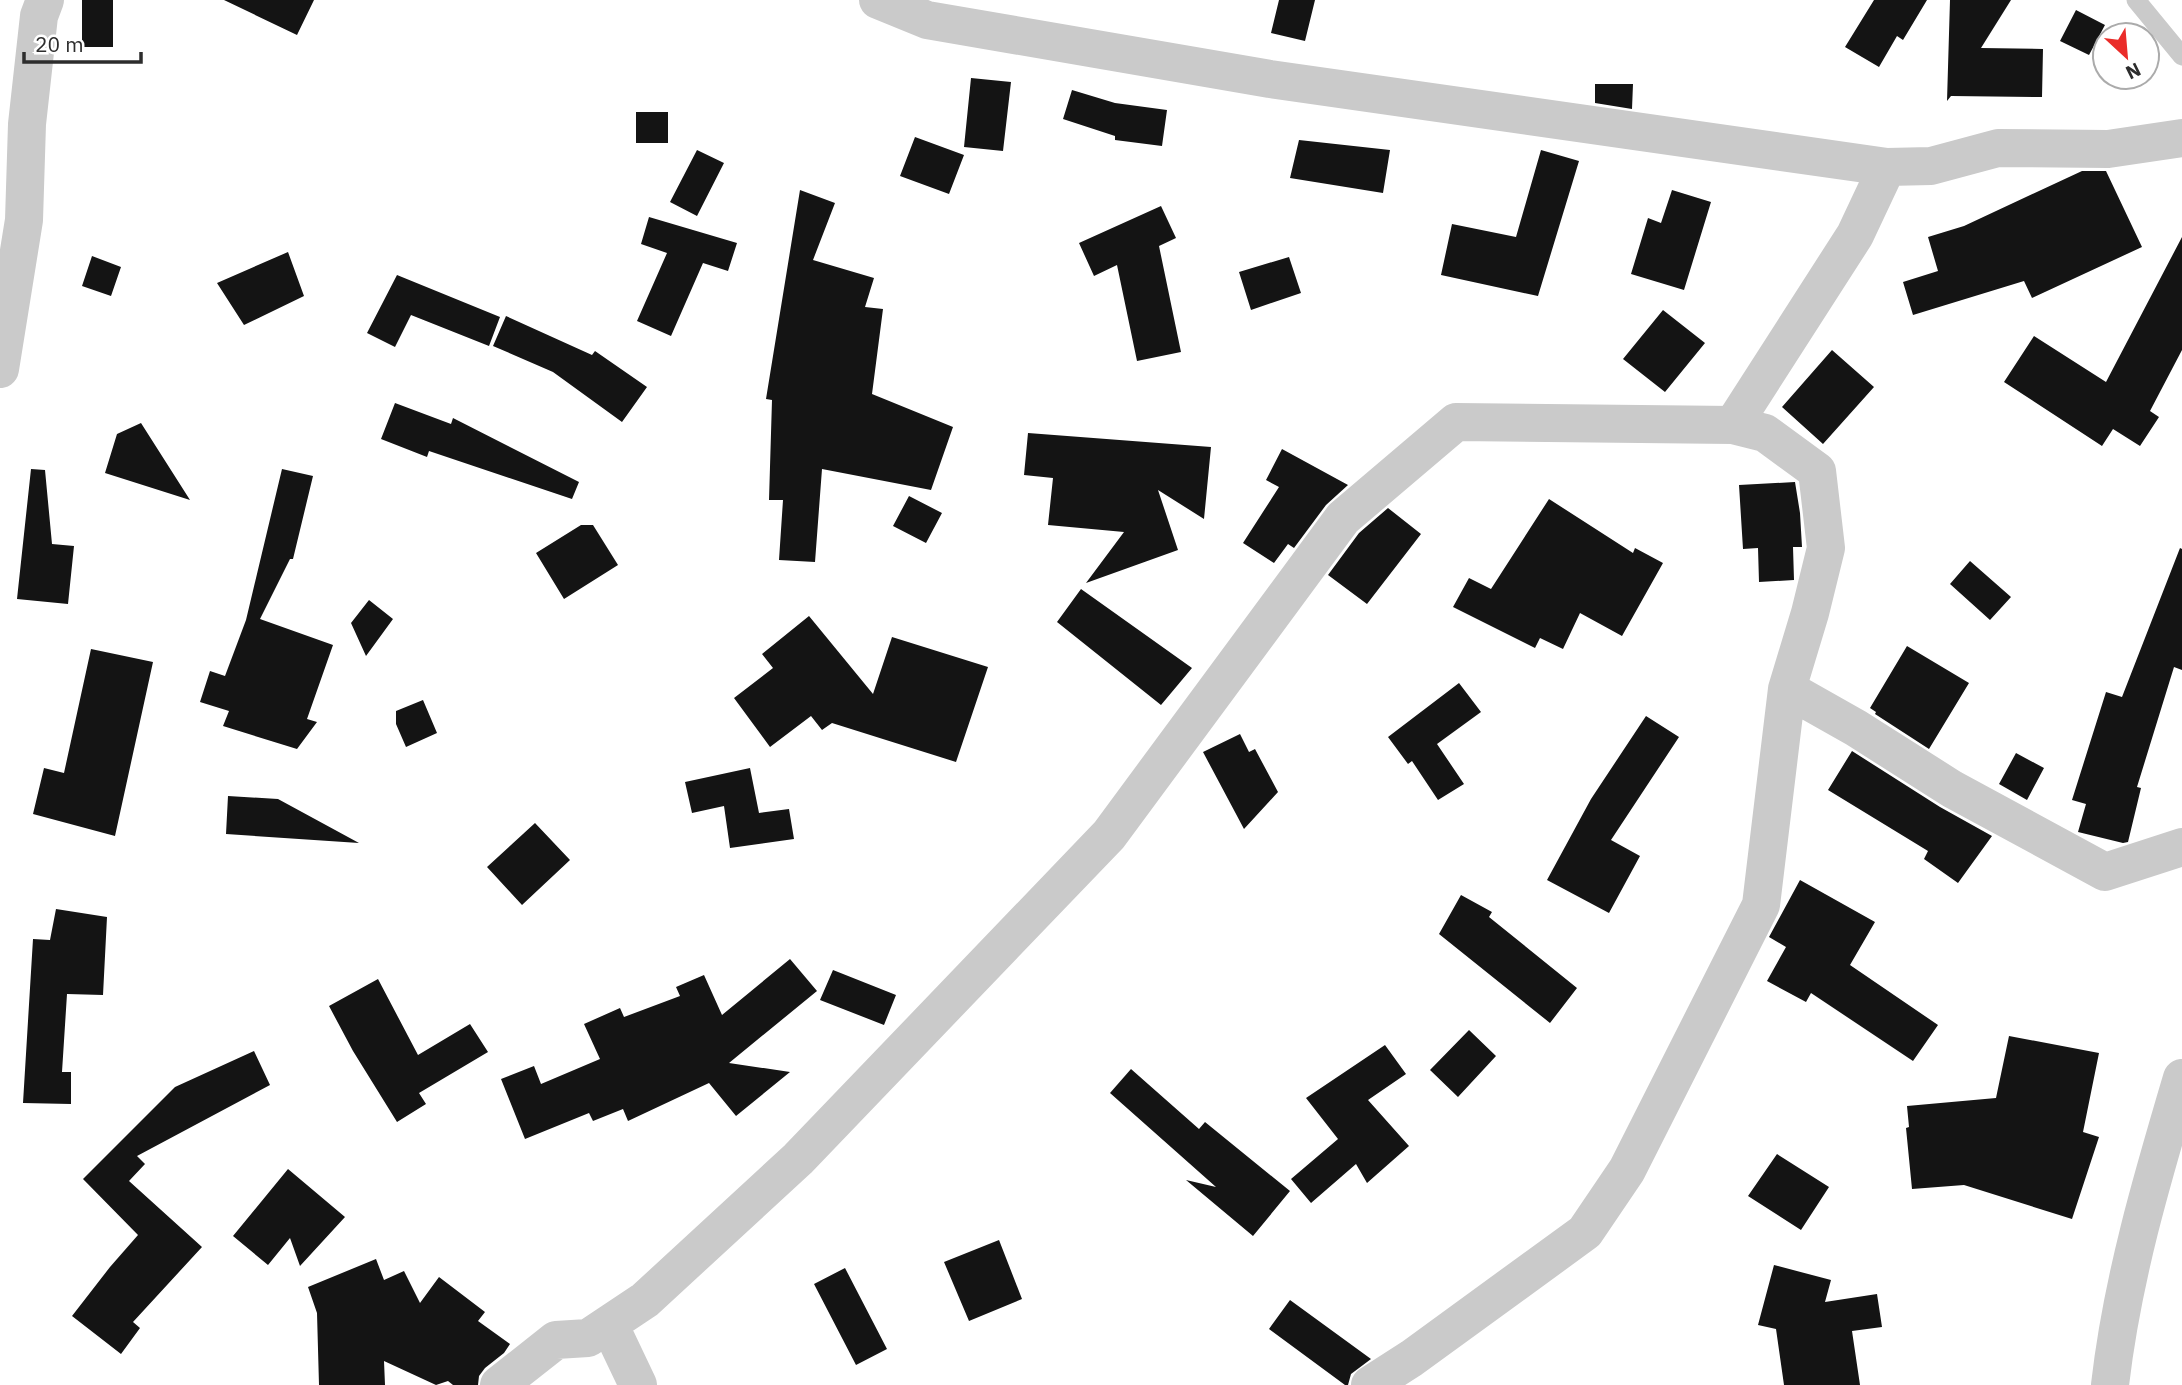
<svg xmlns="http://www.w3.org/2000/svg" width="2182" height="1385" viewBox="0 0 2182 1385" font-family="'IBM Plex Sans',sans-serif">
<style>
.building{fill:#141414}
.lines{fill:none;stroke-linecap:round;stroke-linejoin:round}
.lane{stroke:#cacaca;stroke-width:19}
.street{stroke:#cacaca;stroke-width:38}
</style>
<rect width="100%" height="100%" fill="#fff"/>
<!-- building -->
<path class="building" d="M 82,0 L 113,0 L 113,47 L 82,47 Z
M 224,0 L 314,0 L 297,35 Z
M 1279,0 L 1315,0 L 1305,41 L 1271,33 Z
M 1874,0 L 1927,0 L 1903,40 L 1897,36 L 1879,67 L 1845,47 Z
M 1950,0 L 2011,0 L 1981,48 L 2043,49 L 2042,97 L 1951,96 L 1947,101 Z
M 2076,10 L 2105,25 L 2089,55 L 2060,41 Z
M 971,78 L 1011,82 L 1003,151 L 964,147 Z
M 1595,84 L 1633,84 L 1632,109 L 1595,103 Z
M 1072,90 L 1115,103 L 1167,110 L 1162,146 L 1115,140 L 1115,136 L 1063,119 Z
M 636,112 L 668,112 L 668,143 L 636,143 Z
M 915,137 L 964,155 L 949,194 L 900,176 Z
M 1299,140 L 1390,150 L 1383,193 L 1290,178 Z
M 697,150 L 724,163 L 697,216 L 670,202 Z
M 1541,150 L 1579,161 L 1538,296 L 1441,275 L 1452,224 L 1516,237 Z
M 2082,171 L 2106,171 L 2142,247 L 2032,298 L 2024,281 L 1913,315 L 1903,282 L 1938,271 L 1928,237 L 1964,226 Z
M 800,190 L 835,203 L 813,260 L 874,278 L 865,307 L 883,309 L 872,394 L 953,427 L 931,490 L 822,469 L 815,562 L 779,560 L 783,500 L 769,500 L 772,400 L 766,399 Z
M 1672,190 L 1711,202 L 1684,290 L 1631,274 L 1648,218 L 1661,223 Z
M 1161,206 L 1176,238 L 1159,246 L 1181,352 L 1137,361 L 1117,265 L 1094,276 L 1079,243 Z
M 649,217 L 737,243 L 728,271 L 703,263 L 671,336 L 637,321 L 667,253 L 641,244 Z
M 2182,237 L 2182,350 L 2150,411 L 2159,417 L 2140,446 L 2113,429 L 2102,446 L 2004,382 L 2034,336 L 2106,382 Z
M 288,252 L 304,296 L 244,325 L 217,283 Z
M 92,256 L 121,267 L 111,296 L 82,286 Z
M 1289,257 L 1301,293 L 1251,310 L 1239,272 Z
M 397,275 L 500,317 L 489,346 L 411,315 L 395,347 L 367,333 Z
M 1663,310 L 1705,343 L 1665,392 L 1623,359 Z
M 506,316 L 592,355 L 595,351 L 647,387 L 622,422 L 553,372 L 493,346 Z
M 1832,350 L 1874,387 L 1823,444 L 1782,407 Z
M 395,403 L 451,424 L 453,418 L 579,482 L 572,499 L 429,451 L 427,457 L 381,439 Z
M 141,423 L 190,500 L 105,473 L 117,434 Z
M 1028,433 L 1211,447 L 1204,519 L 1158,490 L 1178,550 L 1086,583 L 1124,532 L 1048,525 L 1053,478 L 1024,475 Z
M 1282,449 L 1348,485 L 1326,505 L 1294,548 L 1288,544 L 1274,563 L 1243,543 L 1279,487 L 1266,480 Z
M 31,469 L 45,470 L 52,544 L 74,546 L 68,604 L 17,599 Z
M 282,469 L 313,476 L 293,559 L 290,559 L 260,619 L 333,645 L 307,719 L 317,722 L 297,749 L 223,726 L 229,711 L 200,702 L 210,671 L 225,676 L 246,620 Z
M 1795,482 L 1800,513 L 1802,547 L 1793,547 L 1794,580 L 1759,582 L 1758,548 L 1743,549 L 1739,485 Z
M 909,496 L 942,513 L 926,543 L 893,526 Z
M 1549,499 L 1633,553 L 1635,548 L 1663,563 L 1622,636 L 1580,613 L 1563,649 L 1540,638 L 1535,648 L 1453,607 L 1469,578 L 1491,589 Z
M 1388,508 L 1421,534 L 1367,604 L 1328,575 L 1359,533 Z
M 581,525 L 593,525 L 618,565 L 564,599 L 536,553 Z
M 2180,548 L 2182,549 L 2182,670 L 2174,667 L 2137,787 L 2141,788 L 2128,842 L 2123,843 L 2078,832 L 2086,804 L 2072,800 L 2106,692 L 2122,697 Z
M 1970,561 L 2011,597 L 1990,620 L 1950,584 Z
M 1081,589 L 1192,668 L 1161,705 L 1057,622 Z
M 369,600 L 393,619 L 366,656 L 351,623 Z
M 809,616 L 873,694 L 892,637 L 988,667 L 956,762 L 832,723 L 822,730 L 811,716 L 770,747 L 734,698 L 773,668 L 762,654 Z
M 1907,646 L 1969,683 L 1929,749 L 1875,714 L 1876,712 L 1870,708 Z
M 91,649 L 153,662 L 115,836 L 33,814 L 44,768 L 64,773 Z
M 1459,683 L 1481,712 L 1437,744 L 1464,784 L 1438,800 L 1412,761 L 1408,764 L 1388,737 Z
M 423,700 L 437,733 L 406,747 L 396,724 L 396,711 Z
M 1646,716 L 1679,737 L 1611,840 L 1640,856 L 1609,913 L 1547,880 L 1591,799 Z
M 1240,734 L 1249,752 L 1255,749 L 1278,792 L 1244,829 L 1203,752 Z
M 1852,751 L 1940,807 L 1992,836 L 1958,883 L 1924,859 L 1928,851 L 1828,790 Z
M 2016,753 L 2044,768 L 2027,800 L 1999,784 Z
M 750,768 L 759,813 L 789,809 L 794,839 L 730,848 L 724,806 L 692,813 L 685,782 Z
M 228,796 L 278,799 L 359,843 L 226,834 Z
M 535,823 L 570,860 L 522,905 L 487,867 Z
M 1800,880 L 1875,922 L 1850,965 L 1938,1025 L 1913,1061 L 1811,993 L 1806,1002 L 1767,981 L 1786,947 L 1769,937 Z
M 1461,895 L 1492,912 L 1489,917 L 1577,988 L 1550,1023 L 1439,934 Z
M 56,909 L 107,917 L 103,995 L 67,994 L 62,1072 L 71,1072 L 71,1104 L 23,1103 L 33,939 L 50,940 Z
M 790,959 L 817,991 L 729,1063 L 790,1072 L 736,1116 L 709,1083 L 628,1121 L 623,1109 L 593,1121 L 589,1113 L 525,1139 L 501,1079 L 534,1066 L 541,1084 L 600,1059 L 584,1024 L 620,1008 L 624,1017 L 680,996 L 676,987 L 704,975 L 722,1015 Z
M 833,970 L 896,995 L 884,1025 L 820,1000 Z
M 378,979 L 418,1055 L 470,1024 L 488,1052 L 419,1093 L 426,1104 L 397,1122 L 353,1051 L 329,1006 Z
M 1469,1030 L 1496,1056 L 1458,1097 L 1430,1070 Z
M 2009,1036 L 2099,1053 L 2083,1132 L 2099,1137 L 2072,1219 L 1964,1185 L 1912,1189 L 1906,1128 L 1909,1127 L 1907,1106 L 1996,1098 Z
M 1385,1045 L 1406,1074 L 1368,1100 L 1409,1146 L 1367,1183 L 1356,1164 L 1311,1203 L 1291,1179 L 1338,1139 L 1306,1098 Z
M 254,1051 L 270,1085 L 137,1156 L 145,1164 L 129,1181 L 202,1247 L 133,1322 L 140,1328 L 121,1354 L 72,1316 L 110,1267 L 138,1235 L 83,1179 L 175,1087 Z
M 1131,1069 L 1199,1129 L 1205,1122 L 1290,1191 L 1253,1236 L 1186,1180 L 1216,1187 L 1110,1093 Z
M 1777,1154 L 1829,1187 L 1801,1230 L 1748,1196 Z
M 288,1169 L 345,1217 L 300,1266 L 290,1238 L 268,1265 L 233,1236 Z
M 999,1240 L 1022,1299 L 969,1321 L 944,1262 Z
M 376,1259 L 384,1280 L 404,1271 L 420,1303 L 439,1277 L 485,1312 L 478,1321 L 510,1344 L 504,1353 L 485,1368 L 479,1376 L 478,1385 L 453,1385 L 448,1381 L 436,1385 L 384,1361 L 385,1385 L 319,1385 L 317,1313 L 308,1287 Z
M 1774,1265 L 1831,1280 L 1825,1302 L 1877,1294 L 1882,1327 L 1852,1331 L 1860,1385 L 1784,1385 L 1776,1329 L 1758,1325 Z
M 845,1268 L 887,1349 L 856,1365 L 814,1284 Z
M 1290,1300 L 1371,1359 L 1351,1374 L 1348,1385 L 1345,1385 L 1269,1329 Z"/>
<g class="lines">
<!-- lane -->
<path class="lane" d="M 2136,0 L 2182,56"/>
<!-- street -->
<path class="street" d="M 878,0 L 927,20 L 1270,79 L 1887,167 L 1931,166 L 1998,148 L 2108,149 L 2182,138
M 0,369 L 24,220 L 27,124 L 39,16 L 45,0
M 1787,689 L 1856,728 L 1952,789 L 2105,872 L 2182,847
M 609,1324 L 638,1385
M 499,1385 L 556,1340 L 588,1338 L 645,1300 L 798,1159 L 1109,835 L 1343,518 L 1456,422 L 1733,425 L 1855,235 L 1887,167
M 1370,1385 L 1412,1358 L 1585,1232 L 1627,1170 L 1761,905 L 1787,689 L 1810,613 L 1826,548 L 1817,471 L 1765,433 L 1733,425
M 2110,1385 C 2122,1280 2152,1179 2182,1078"/>
</g>
<!-- north arrow -->
<g transform="translate(2126 56) rotate(154)"><circle r="33" fill="#ffffff" stroke="#ababab" stroke-width="2"/>
<path d="M0-5L12 26L0 18L-12 26Z" fill="#ea2c29"/>
<text y="-10" font-size="19" font-weight="bold" text-anchor="middle" fill="#2d2d2d">N</text>
</g>
<!-- scale -->
<path d="M24 52v10h117v-10" fill="none" stroke="#2d2d2d" stroke-width="3.5"/>
<text x="35" y="52" font-size="21" fill="#2d2d2d" stroke="#ffffff" stroke-width="5" paint-order="stroke">20 m</text>
</svg>
